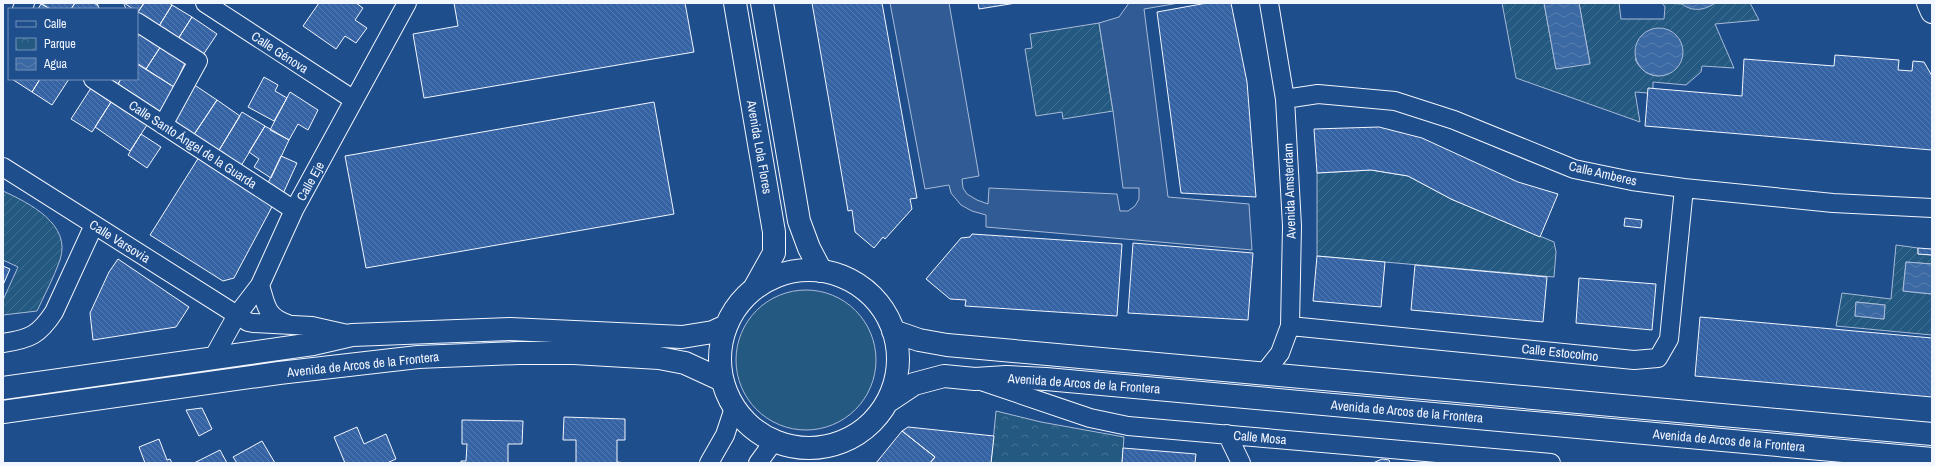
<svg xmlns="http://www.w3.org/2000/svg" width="1935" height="466" viewBox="0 0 1935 466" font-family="'Archivo Narrow',sans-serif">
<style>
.grass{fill:#245a82;stroke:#a8bbd7}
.park{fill:url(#park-crowns);stroke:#a8bbd7}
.garden{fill:url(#garden-furrows);stroke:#a8bbd7;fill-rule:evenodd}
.parking{fill:#305b95;stroke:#a8bbd7}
.water{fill:url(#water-waves);stroke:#a8bbd7}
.building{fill:url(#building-back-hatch);stroke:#f2f6ff}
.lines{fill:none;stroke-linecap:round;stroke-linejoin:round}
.minor-casing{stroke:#f2f6ff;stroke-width:20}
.tertiary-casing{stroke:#f2f6ff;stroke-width:24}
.secondary-casing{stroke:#f2f6ff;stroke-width:24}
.primary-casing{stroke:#f2f6ff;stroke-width:24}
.minor{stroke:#1f4e8c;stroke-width:18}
.tertiary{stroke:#1f4e8c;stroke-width:22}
.secondary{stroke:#1f4e8c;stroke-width:22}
.primary{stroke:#1f4e8c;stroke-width:22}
.labels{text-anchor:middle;stroke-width:3;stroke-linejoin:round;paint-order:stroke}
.street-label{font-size:13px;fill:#f2f6ff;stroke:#1f4e8c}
</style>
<defs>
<pattern id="park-crowns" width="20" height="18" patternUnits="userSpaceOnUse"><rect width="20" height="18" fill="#245a82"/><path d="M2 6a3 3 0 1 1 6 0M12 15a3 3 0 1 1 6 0" fill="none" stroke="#447295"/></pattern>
<pattern id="garden-furrows" width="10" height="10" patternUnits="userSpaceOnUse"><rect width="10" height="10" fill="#245a82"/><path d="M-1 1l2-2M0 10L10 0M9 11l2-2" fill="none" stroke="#447295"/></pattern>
<pattern id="water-waves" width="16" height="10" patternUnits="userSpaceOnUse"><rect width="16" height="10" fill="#3b69a3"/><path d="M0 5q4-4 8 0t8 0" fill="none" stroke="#587fb1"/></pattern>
<pattern id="building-back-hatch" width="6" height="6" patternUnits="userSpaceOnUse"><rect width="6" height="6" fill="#3563a3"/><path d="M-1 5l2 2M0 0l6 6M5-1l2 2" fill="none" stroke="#537ab1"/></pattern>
</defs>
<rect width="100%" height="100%" fill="#1f4e8c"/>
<!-- grass -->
<path class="grass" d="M736 360a70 70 0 1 1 140 0a70 70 0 1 1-140 0Z"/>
<!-- park -->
<path class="park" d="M 996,411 L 1041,422 L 1124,437 L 1122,463 L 991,463 Z"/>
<!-- garden -->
<path class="garden" d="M 1502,3 L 1544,3 L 1556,69 L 1590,63 L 1579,3 L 1619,3 L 1621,19 L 1664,19 L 1665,7 L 1662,3 L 1682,4 L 1750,3 L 1759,20 L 1715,24 L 1734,68 L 1702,66 L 1701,72 L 1686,85 L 1653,82 L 1653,89 L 1648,93 L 1635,92 L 1640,122 L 1516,78 ZM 1668,30 C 1707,54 1656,101 1635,59 Z
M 1099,23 L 1113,111 L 1063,119 L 1062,112 L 1036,116 L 1025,49 L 1032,48 L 1030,34 Z
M 1371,170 L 1408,176 L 1451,199 L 1554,242 L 1556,252 L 1554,277 L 1317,256 L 1317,173 Z
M 3,191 C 29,203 72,224 60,260 C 54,277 45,294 37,311 L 3,315 L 3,300 L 18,267 L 3,260 Z
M 1896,245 L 1918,248 L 1918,254 L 1932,255 L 1932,264 L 1906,262 L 1903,291 L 1932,294 L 1932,335 L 1836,326 L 1842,293 L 1891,299 ZM 1856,302 L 1885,305 L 1884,319 L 1855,316 Z"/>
<!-- parking -->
<path class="parking" d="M 890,3 L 949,3 L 979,176 L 962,179 L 963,188 L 967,194 L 977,200 L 988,204 L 989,188 L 1117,194 L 1120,211 L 1128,211 L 1135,206 L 1139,199 L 1139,188 L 1123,188 L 1113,111 L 1099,23 L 1119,17 L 1129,3 L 1179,3 L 1144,9 L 1168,197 L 1249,204 L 1252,250 L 986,227 L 986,215 L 972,211 L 961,205 L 951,193 L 949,185 L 925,189 Z"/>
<!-- water -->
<path class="water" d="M 1544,3 L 1579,3 L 1590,64 L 1556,69 Z
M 1681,3 L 1715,3 C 1704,11 1691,12 1681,3 Z
M1635 52a24 24 0 1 1 48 0a24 24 0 1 1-48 0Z
M 1906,262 L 1932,264 L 1932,294 L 1903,291 Z
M 1856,302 L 1885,305 L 1884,319 L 1855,316 Z"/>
<!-- building -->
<path class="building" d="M 41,3 L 75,3 L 71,9 L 50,9 Z
M 75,3 L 94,3 L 103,9 L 71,9 Z
M 124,3 L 144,3 L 138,12 L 137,9 L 133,9 Z
M 144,3 L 169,3 L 172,5 L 159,26 L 138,12 Z
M 319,3 L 356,3 L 363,8 L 355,20 L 367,28 L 356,43 L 345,36 L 336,49 L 303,26 Z
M 454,3 L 685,3 L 694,52 L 424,98 L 413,34 L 458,26 Z
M 812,3 L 882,3 L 917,198 L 910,199 L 912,209 L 885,239 L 883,237 L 874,248 L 855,232 L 852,210 L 848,211 Z
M 978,3 L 1016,3 L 979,9 Z
M 1207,3 L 1231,3 L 1247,82 L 1256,197 L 1181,193 L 1157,12 Z
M 41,4 L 50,9 L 38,9 Z
M 172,5 L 192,17 L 178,39 L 159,26 Z
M 192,17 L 217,34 L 203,55 L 178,39 Z
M 140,33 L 161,46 L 146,69 L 137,63 L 137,38 Z
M 161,46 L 185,63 L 174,87 L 146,69 Z
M 1835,55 L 1899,60 L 1898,70 L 1912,71 L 1913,61 L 1924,62 L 1932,76 L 1932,150 L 1645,126 L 1648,88 L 1742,96 L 1744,59 L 1834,66 Z
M 137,64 L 174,87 L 161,112 L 118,84 L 121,79 L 137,79 Z
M 264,77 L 278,85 L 275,91 L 287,98 L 274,121 L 248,107 Z
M 12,79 L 40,79 L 32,92 Z
M 40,79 L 69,79 L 52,105 L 32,92 Z
M 111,79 L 121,79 L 118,84 Z
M 193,84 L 217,100 L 193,136 L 172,122 Z
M 91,88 L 111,102 L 92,132 L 71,119 Z
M 290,92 L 318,110 L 308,130 L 298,124 L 289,140 L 270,130 Z
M 217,100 L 240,116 L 218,152 L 193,136 Z
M 111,102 L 147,125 L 130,151 L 95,127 Z
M 654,102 L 674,214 L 366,268 L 345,156 Z
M 242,112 L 265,126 L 241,166 L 218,152 Z
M 265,126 L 289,140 L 271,178 L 254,167 L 259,159 L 249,152 Z
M 1379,127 L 1422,138 L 1518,182 L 1558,194 L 1540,237 L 1451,199 L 1408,176 L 1371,170 L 1317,173 L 1314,129 Z
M 141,134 L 161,147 L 147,168 L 128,155 Z
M 281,156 L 297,163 L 282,196 L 267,185 Z
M 199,157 L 273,205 L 234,278 L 223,281 L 150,235 Z
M 1625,218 L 1642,220 L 1641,228 L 1624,226 Z
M 972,234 L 1122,244 L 1117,316 L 965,306 L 966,300 L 950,299 L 926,279 L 961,238 L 970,237 Z
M 1133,243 L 1253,253 L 1248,320 L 1128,313 Z
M 1918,248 L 1932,249 L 1932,255 L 1918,254 Z
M 1317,256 L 1385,262 L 1381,307 L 1313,301 Z
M 118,259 L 189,307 L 176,327 L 93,340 L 90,313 L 109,272 Z
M 1415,265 L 1547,277 L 1543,322 L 1411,310 Z
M 3,266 L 10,269 L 3,285 Z
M 1579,278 L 1656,284 L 1652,330 L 1576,323 Z
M 1700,317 L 1932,338 L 1932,397 L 1695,376 Z
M 202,408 L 212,429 L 199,436 L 186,410 Z
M 564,417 L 625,419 L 625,440 L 617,440 L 617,462 L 627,463 L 576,463 L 576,440 L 563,440 Z
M 462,420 L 523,421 L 522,444 L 508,444 L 508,463 L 520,463 L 461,463 L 461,461 L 466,461 L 467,444 L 462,444 Z
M 357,427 L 364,444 L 386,434 L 396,459 L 387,463 L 345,463 L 334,437 Z
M 908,427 L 994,436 L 991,463 L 930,463 L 935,457 L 902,431 Z
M 902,431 L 935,457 L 930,463 L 876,463 Z
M 159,439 L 167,460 L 170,459 L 172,463 L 145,463 L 139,447 Z
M 262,441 L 275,463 L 237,463 L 233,457 Z
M 1123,448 L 1196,454 L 1195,463 L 1122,463 Z
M 220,450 L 227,463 L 194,463 Z
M 1382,459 L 1389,460 L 1390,463 L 1373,463 Z"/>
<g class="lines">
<!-- minor casing -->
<g class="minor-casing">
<path id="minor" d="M 107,3 L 116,9
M 205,3 L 354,100
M 22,9 L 25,3
M 137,22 L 198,61 L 163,125
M 93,79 L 294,210
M 1285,99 L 1318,94 L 1395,101 L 1454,120 L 1574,169 L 1632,181 L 1684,188 L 1833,203 L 1932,208
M 3,167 L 248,322 L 253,323 L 312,326 L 352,335
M 260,285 C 266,305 266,317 288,324
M 1290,326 L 1634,360 L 1658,358 L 1669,339 L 1684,188
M 3,343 C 30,339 39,335 54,312 L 94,225
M 213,358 L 237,315 L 260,285 L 294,210 L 407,3
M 1265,372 L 1280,353 L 1290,326 L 1292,226 L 1285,99 L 1269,3
M 981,381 L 1090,418 L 1128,426 L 1551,463
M 1227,434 L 1241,463
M 709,463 L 725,435 L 734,408
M 758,463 L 774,441"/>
</g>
<!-- tertiary casing -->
<g class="tertiary-casing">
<path id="tertiary" d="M 1928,3 L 1932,12"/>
</g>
<!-- secondary casing -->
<g class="secondary-casing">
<path id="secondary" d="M 735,3 L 774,232 L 774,253 L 755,287
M 762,3 L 799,221 L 809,248 L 821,271"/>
</g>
<!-- primary casing -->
<g class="primary-casing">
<path id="primary" d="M720 359a89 89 0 1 1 178 0a89 89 0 1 1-178 0Z
M 893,331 L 919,340 L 947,345 L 1932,434
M 3,388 L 313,344 L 352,335 L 510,329 L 682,337 L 713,332 L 726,326
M 887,402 L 914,384 L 944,376 L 975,379 L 1006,377 L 1046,379 L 1932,459
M 3,412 L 279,373 L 418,357 L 518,353 L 574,353 L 659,358 L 685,363 L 722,380"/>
</g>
<!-- minor -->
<use href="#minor" class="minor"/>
<!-- tertiary -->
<use href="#tertiary" class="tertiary"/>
<!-- secondary -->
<use href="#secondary" class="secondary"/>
<!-- primary -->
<use href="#primary" class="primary"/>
</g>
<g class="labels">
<!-- street labels -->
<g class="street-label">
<text transform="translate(280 52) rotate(33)" y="5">Calle Génova</text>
<text transform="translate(193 144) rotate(33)" y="5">Calle Santo Ángel de la Guarda</text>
<text transform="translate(760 147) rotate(80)" y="5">Avenida Lola Flores</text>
<text transform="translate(1603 173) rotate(13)" y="5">Calle Amberes</text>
<text transform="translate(310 181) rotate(-61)" y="5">Calle Eje</text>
<text transform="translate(1289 191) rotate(-92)" y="5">Avenida Amsterdam</text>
<text transform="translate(120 241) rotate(32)" y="5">Calle Varsovia</text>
<text transform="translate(1560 352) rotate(6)" y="5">Calle Estocolmo</text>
<text transform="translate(363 364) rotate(-6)" y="5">Avenida de Arcos de la Frontera</text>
<text transform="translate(1084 383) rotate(4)" y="5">Avenida de Arcos de la Frontera</text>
<text transform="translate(1407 411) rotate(5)" y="5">Avenida de Arcos de la Frontera</text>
<text transform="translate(1260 437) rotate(5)" y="5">Calle Mosa</text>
<text transform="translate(1729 440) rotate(5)" y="5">Avenida de Arcos de la Frontera</text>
</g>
</g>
<!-- border -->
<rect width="1935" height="466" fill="none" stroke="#f2f6ff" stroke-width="8"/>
<!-- legend -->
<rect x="8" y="8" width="130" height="72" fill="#1f4e8c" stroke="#7391ba"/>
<rect x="16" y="21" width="20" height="6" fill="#1f4e8c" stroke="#7391ba"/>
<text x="44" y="28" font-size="12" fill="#f2f6ff">Calle</text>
<rect x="16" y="38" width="20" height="12" fill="url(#park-crowns)" stroke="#7391ba"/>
<text x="44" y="48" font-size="12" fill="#f2f6ff">Parque</text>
<rect x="16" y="58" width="20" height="12" fill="url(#water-waves)" stroke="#7391ba"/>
<text x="44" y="68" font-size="12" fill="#f2f6ff">Agua</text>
</svg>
